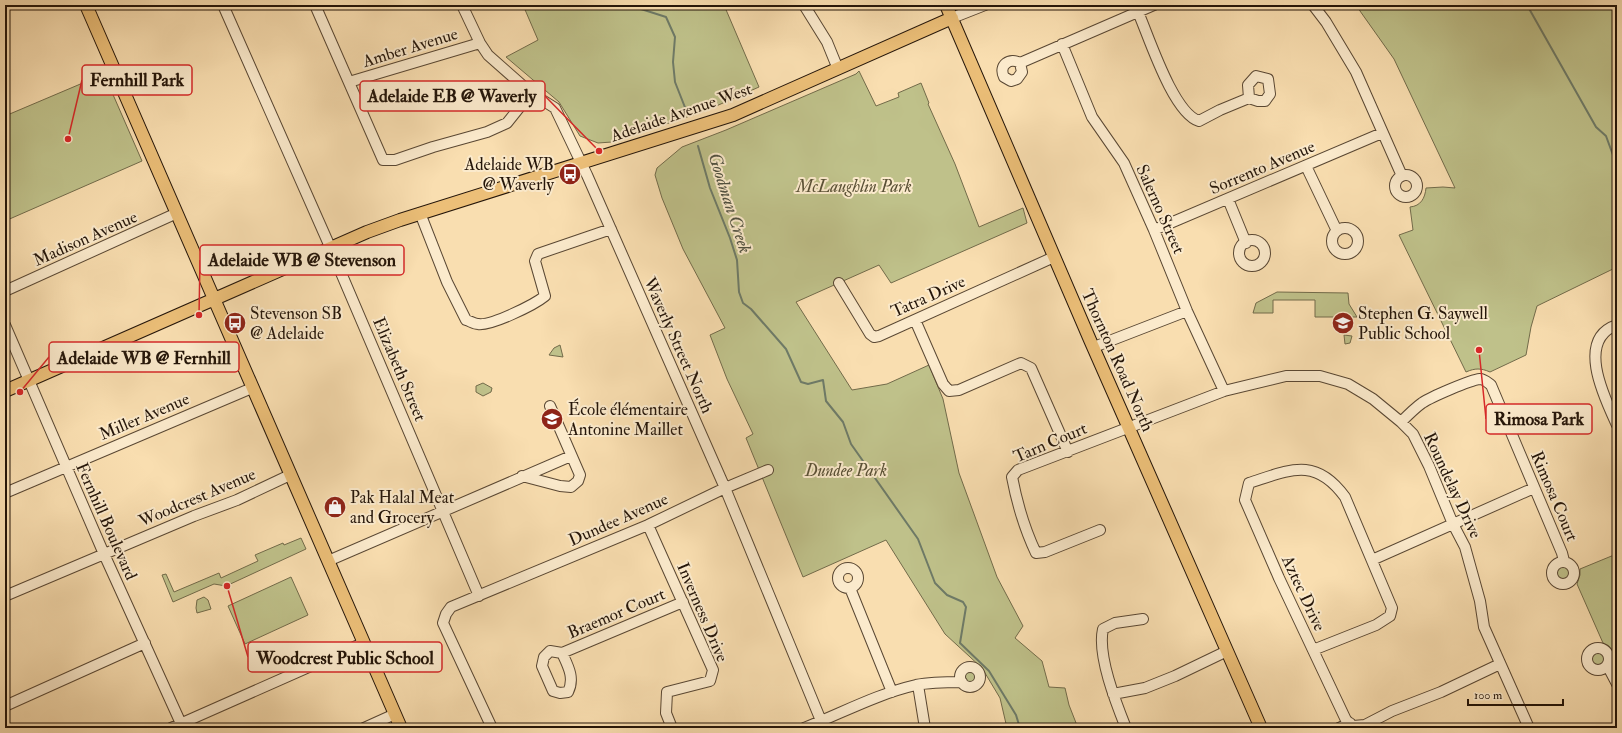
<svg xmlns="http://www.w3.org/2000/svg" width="1622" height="733" viewBox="0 0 1622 733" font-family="'IM FELL Double Pica',serif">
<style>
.green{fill:#bfc18a;stroke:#726b4a}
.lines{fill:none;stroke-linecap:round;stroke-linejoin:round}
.stream{stroke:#6e7a67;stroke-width:2}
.minor-casing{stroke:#594733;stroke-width:12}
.major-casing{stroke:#241509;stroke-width:14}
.minor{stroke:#fbeacc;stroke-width:10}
.major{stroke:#ecbf78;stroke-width:12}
.labels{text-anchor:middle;stroke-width:4;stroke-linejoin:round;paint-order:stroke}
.street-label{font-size:17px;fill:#241509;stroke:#fbeacc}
.poi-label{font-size:17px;fill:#241509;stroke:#fbeacc;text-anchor:start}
.park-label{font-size:17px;font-style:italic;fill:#5a5136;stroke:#fbeacc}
.water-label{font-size:18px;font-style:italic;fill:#4f5040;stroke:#fbeacc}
.leader{fill:none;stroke:#d62828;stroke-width:1.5}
.callout-dot{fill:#d62828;stroke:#fbeacc;stroke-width:1.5}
.callout{fill:#fbeacc;stroke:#d62828;stroke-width:1.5}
.callout-label{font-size:18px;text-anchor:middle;font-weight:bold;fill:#241509}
</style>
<rect width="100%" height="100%" fill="#f9deb0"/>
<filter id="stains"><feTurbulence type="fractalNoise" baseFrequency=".005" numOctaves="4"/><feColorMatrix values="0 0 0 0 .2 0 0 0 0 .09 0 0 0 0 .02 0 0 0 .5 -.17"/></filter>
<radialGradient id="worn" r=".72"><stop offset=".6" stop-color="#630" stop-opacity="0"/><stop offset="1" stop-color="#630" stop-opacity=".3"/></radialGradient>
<!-- green -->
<path class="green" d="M 523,5 L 724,5 L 759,87 L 705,111 L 612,142 L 598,143 L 580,136 L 559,102 L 506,57 L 538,40 Z
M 1357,5 L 1617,5 L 1617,267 L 1537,306 L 1531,327 L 1526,355 L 1490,372 C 1481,368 1475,368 1466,372 L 1399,235 L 1413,230 L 1410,207 C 1421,206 1425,198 1426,188 L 1443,187 L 1455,188 L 1394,59 L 1360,11 Z
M 859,71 L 876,106 L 899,97 L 898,93 L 921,83 L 929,103 L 928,104 L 955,164 L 979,227 L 1023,208 L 1027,223 L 891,283 L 879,265 L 796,302 L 852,390 L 887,384 L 929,365 L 943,399 L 959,473 L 997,577 L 1023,626 L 1015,638 L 1042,661 L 1049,687 L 1065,688 L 1069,705 L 1078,728 L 1007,728 L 1000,698 L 982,668 L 945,634 L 886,540 L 803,577 L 746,438 L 753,434 L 727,379 L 710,335 L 725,328 L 683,249 L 662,198 L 655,175 L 657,168 L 682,147 L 726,130 L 856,74 Z
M 104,74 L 142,161 L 5,221 L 5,116 Z
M 1277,292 L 1348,293 L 1349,304 L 1357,317 L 1315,317 L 1315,300 L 1273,300 L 1273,313 L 1253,313 L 1256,303 Z
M 1344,335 L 1352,336 L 1350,343 L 1345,344 Z
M 560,345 L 563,357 L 549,355 L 554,348 Z
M 483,383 L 492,388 L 491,392 L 483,396 L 476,392 L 476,386 Z
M 301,538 L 306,549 L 226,586 L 214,584 L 173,602 L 162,575 L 166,574 L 174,592 L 219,573 L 221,578 L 258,561 L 255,555 L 283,543 L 284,545 Z
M 1614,555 L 1617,563 L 1617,648 L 1612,650 L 1609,646 L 1603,643 L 1577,584 L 1580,575 L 1580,569 Z
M1555 573a8 8 0 1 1 16 0a8 8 0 1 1-16 0Z
M 291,577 L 308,615 L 245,644 L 228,606 Z
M 204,597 L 208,600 L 211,609 L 197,613 L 196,608 L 197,600 Z
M1590 659a8 8 0 1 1 16 0a8 8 0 1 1-16 0Z
M964 677a6 6 0 1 1 12 0a6 6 0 1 1-12 0Z"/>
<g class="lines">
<!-- stream -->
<path class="stream" d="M 637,5 L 641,9 L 666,17 L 675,37 L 673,62 L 675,82 L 688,115
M 1527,5 L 1596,127 L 1606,136 L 1617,166
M 698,146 L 710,188 L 730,238 L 737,260 L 739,292 L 743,303 L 751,309 L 786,349 L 801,382 L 808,384 L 823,380 L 826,401 L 843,422 L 851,444 L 918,539 L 935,583 L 947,595 L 963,602 L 966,607 L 960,643 L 989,671 L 1016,715 L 1020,728"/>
<!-- minor casing -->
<g class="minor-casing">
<path id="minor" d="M 223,5 L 327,240 L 479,596
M 315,5 L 383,160 L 395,160 L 433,147 L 487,132 L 507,123 L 531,93
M 462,5 L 480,43 L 488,55 L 531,93 L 555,108 L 587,175 L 725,488 L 824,728
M 804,5 L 827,42 L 838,69
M 1313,5 L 1326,22 L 1356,72 L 1402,176
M 1138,12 C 1149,37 1173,113 1199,121 L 1220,110 L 1249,98 L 1258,101 L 1265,101 L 1270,94 L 1268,79 L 1256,76 L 1248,85 L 1249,98
M 952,18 L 985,5
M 1062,44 L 1092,117 L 1124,163 L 1154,230 L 1187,311 L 1224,391
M 1020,63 L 1022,72 L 1017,79 L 1011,81 L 1004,77 C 998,65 1010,57 1020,63 L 1154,5
M 349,82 L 480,43
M 1306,166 L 1337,231
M1395 186a11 11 0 1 1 22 0a11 11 0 1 1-22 0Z
M 1228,199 L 1246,243
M 420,213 L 447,282 L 466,320 C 470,321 474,324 478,324 C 491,326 534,305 545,296 L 535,261 L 538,254 L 611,229
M1332 241a13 13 0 1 1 26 0a13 13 0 1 1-26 0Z
M 1154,230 L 1382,133
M1239 253a13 13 0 1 1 26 0a13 13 0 1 1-26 0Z
M 839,283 L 870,334 L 874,337 L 879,336 L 1054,257
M 5,291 L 177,213
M 915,320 L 943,384 L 949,391 L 959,390 L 1021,363 L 1031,368 L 1068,452
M 5,325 L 104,554 L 183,728
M 1617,325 C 1575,339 1605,399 1617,425
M 1094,347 L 1187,311
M 1401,422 C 1408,415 1415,408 1422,403 C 1431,397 1470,380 1480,379 C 1484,379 1487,382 1491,385 L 1562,553 L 1564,561
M 522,476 L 560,486 L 571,487 L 578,481 L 580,475 L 550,406
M 5,493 L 252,388
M 648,525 L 713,670 L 710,681 L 667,692 L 666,713 L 672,728
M 1100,530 L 1045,552 L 1036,553 C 1025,530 1017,503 1012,477 L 1018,470 L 1224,391 L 1286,376 L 1320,376 L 1348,384 L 1373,399 L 1401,422 L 1413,434 L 1429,466 L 1453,524 L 1465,547 L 1480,601 L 1484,627 L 1529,728
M 1372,560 L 1534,488
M 328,561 L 571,456
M1552 573a11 11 0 1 1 22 0a11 11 0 1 1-22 0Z
M838 578a10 10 0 1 1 20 0a10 10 0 1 1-20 0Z
M 850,588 L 892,692
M 5,596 L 194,516 L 237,500 L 290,475
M1587 659a11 11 0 1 1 22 0a11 11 0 1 1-22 0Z
M 1313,650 L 1376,625 L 1390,616 L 1392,608 L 1345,497 C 1315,456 1290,470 1249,483 L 1245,500 L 1279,578 L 1346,720 L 1353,726 L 1365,725 L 1392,711 L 1441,692 L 1500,664
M 562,653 C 568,666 575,678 568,692 L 560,693 L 553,691 L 542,666 L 544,657 L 550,651 L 562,653 L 683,602
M 1607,665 L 1617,684
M960 677a10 10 0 1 1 20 0a10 10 0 1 1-20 0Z
M 918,685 L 925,728
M 1113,694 L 1145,688 L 1175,676 L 1227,651
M 5,706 L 145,643
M 171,728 L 363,643
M 364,728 L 395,714
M 492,728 L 443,623 L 446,614 L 451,607 L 648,525 L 725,488 L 768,470
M 804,728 C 842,713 877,694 916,685 C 931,682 947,682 962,682
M 1126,728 C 1116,703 1097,655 1103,629 L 1115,623 L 1143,619
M 1339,728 L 1350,723"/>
</g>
<!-- major casing -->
<g class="major-casing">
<path id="major" d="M 86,5 L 401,728
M 946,5 L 1090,340 L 1261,728
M 5,391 L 367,232 L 400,220 L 733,115 L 952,18"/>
</g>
<!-- minor -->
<use href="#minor" class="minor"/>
<!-- major -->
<use href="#major" class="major"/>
</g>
<!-- icons -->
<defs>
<g id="bus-disc" transform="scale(1.15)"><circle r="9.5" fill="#8f2418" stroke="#fbeacc"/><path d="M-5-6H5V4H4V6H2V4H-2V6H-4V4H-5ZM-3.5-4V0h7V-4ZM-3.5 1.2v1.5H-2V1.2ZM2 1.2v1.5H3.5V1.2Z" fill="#fff"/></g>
<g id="school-disc" transform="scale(1.15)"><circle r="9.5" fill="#8f2418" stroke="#fbeacc"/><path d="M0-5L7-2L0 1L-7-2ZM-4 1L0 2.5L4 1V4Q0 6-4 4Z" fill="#fff"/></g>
<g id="shop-disc" transform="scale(1.15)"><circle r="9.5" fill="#8f2418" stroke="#fbeacc"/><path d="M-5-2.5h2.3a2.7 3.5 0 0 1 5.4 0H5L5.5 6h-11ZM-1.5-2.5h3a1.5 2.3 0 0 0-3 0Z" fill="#fff"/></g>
</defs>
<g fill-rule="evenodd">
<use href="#bus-disc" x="570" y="174"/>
<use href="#bus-disc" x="235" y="323"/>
<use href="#school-disc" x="1343" y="323"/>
<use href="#school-disc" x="552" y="419"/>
<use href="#shop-disc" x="335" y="507"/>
</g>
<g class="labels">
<!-- street labels -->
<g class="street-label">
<text transform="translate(410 47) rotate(-17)" y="6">Amber Avenue</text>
<text transform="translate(681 112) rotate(-19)" y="6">Adelaide Avenue West</text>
<text transform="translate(1262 167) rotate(-23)" y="6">Sorrento Avenue</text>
<text transform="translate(1161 209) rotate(66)" y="6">Salerno Street</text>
<text transform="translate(85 238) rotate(-24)" y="6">Madison Avenue</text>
<text transform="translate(928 296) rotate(-24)" y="6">Tatra Drive</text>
<text transform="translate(679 345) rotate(66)" y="6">Waverly Street North</text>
<text transform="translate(1118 360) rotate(66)" y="6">Thornton Road North</text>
<text transform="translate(400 369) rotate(67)" y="6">Elizabeth Street</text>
<text transform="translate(144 416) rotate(-23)" y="6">Miller Avenue</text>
<text transform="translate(1050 442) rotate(-23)" y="6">Tarn Court</text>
<text transform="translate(1453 485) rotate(65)" y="6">Roundelay Drive</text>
<text transform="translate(1555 496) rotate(67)" y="6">Rimosa Court</text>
<text transform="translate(197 497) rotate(-23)" y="6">Woodcrest Avenue</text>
<text transform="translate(618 519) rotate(-24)" y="6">Dundee Avenue</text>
<text transform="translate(107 521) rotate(66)" y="6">Fernhill Boulevard</text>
<text transform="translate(1304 593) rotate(65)" y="6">Aztec Drive</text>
<text transform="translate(703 612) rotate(67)" y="6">Inverness Drive</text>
<text transform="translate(616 613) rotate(-23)" y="6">Braemor Court</text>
</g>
<!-- poi labels -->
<g class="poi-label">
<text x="554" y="170" text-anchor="end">Adelaide WB<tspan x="554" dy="20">@ Waverly</tspan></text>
<text x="250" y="319">Stevenson SB<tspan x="250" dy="20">@ Adelaide</tspan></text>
<text x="1358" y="319">Stephen G. Saywell<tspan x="1358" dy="20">Public School</tspan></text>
<text x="568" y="415">École élémentaire<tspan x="568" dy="20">Antonine Maillet</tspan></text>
<text x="350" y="503">Pak Halal Meat<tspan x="350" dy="20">and Grocery</tspan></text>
</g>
<!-- park labels -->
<g class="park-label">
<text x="854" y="192">McLaughlin Park</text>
<text x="846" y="476">Dundee Park</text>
</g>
<!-- water labels -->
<g class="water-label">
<text transform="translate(730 203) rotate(72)" y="6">Goodman Creek</text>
</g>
</g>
<!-- callouts -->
<path class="leader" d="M68 139L82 80M599 151L545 96M199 315L200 260M20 392L49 357M1479 350L1486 419M227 586L248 657"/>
<g class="callout-dot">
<circle cx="68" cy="139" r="4"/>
<circle cx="599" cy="151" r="4"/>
<circle cx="199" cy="315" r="4"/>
<circle cx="20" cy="392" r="4"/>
<circle cx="1479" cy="350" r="4"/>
<circle cx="227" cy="586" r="4"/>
</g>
<g class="callout">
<rect x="82" y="65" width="110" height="30" rx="4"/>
<rect x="360" y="81" width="185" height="30" rx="4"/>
<rect x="200" y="245" width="204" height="30" rx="4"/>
<rect x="49" y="342" width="190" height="30" rx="4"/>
<rect x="1486" y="404" width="106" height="30" rx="4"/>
<rect x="248" y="642" width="194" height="30" rx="4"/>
</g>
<g class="callout-label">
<text x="137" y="86">Fernhill Park</text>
<text x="452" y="102">Adelaide EB @ Waverly</text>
<text x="302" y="266">Adelaide WB @ Stevenson</text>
<text x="144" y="364">Adelaide WB @ Fernhill</text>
<text x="1539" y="425">Rimosa Park</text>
<text x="345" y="664">Woodcrest Public School</text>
</g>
<!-- margin -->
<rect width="1622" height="733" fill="none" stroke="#f9deb0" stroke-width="20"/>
<rect x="6" y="6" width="1610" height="721" fill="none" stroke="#241509" stroke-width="2"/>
<rect x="10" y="10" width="1602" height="713" fill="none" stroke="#241509"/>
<!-- scale -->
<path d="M1468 699v6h95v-6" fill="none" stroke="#241509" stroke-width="2"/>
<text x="1474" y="699" font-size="12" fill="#241509" stroke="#fbeacc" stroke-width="3" paint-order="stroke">100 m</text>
<rect width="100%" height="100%" filter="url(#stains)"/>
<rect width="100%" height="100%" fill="url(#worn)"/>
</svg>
